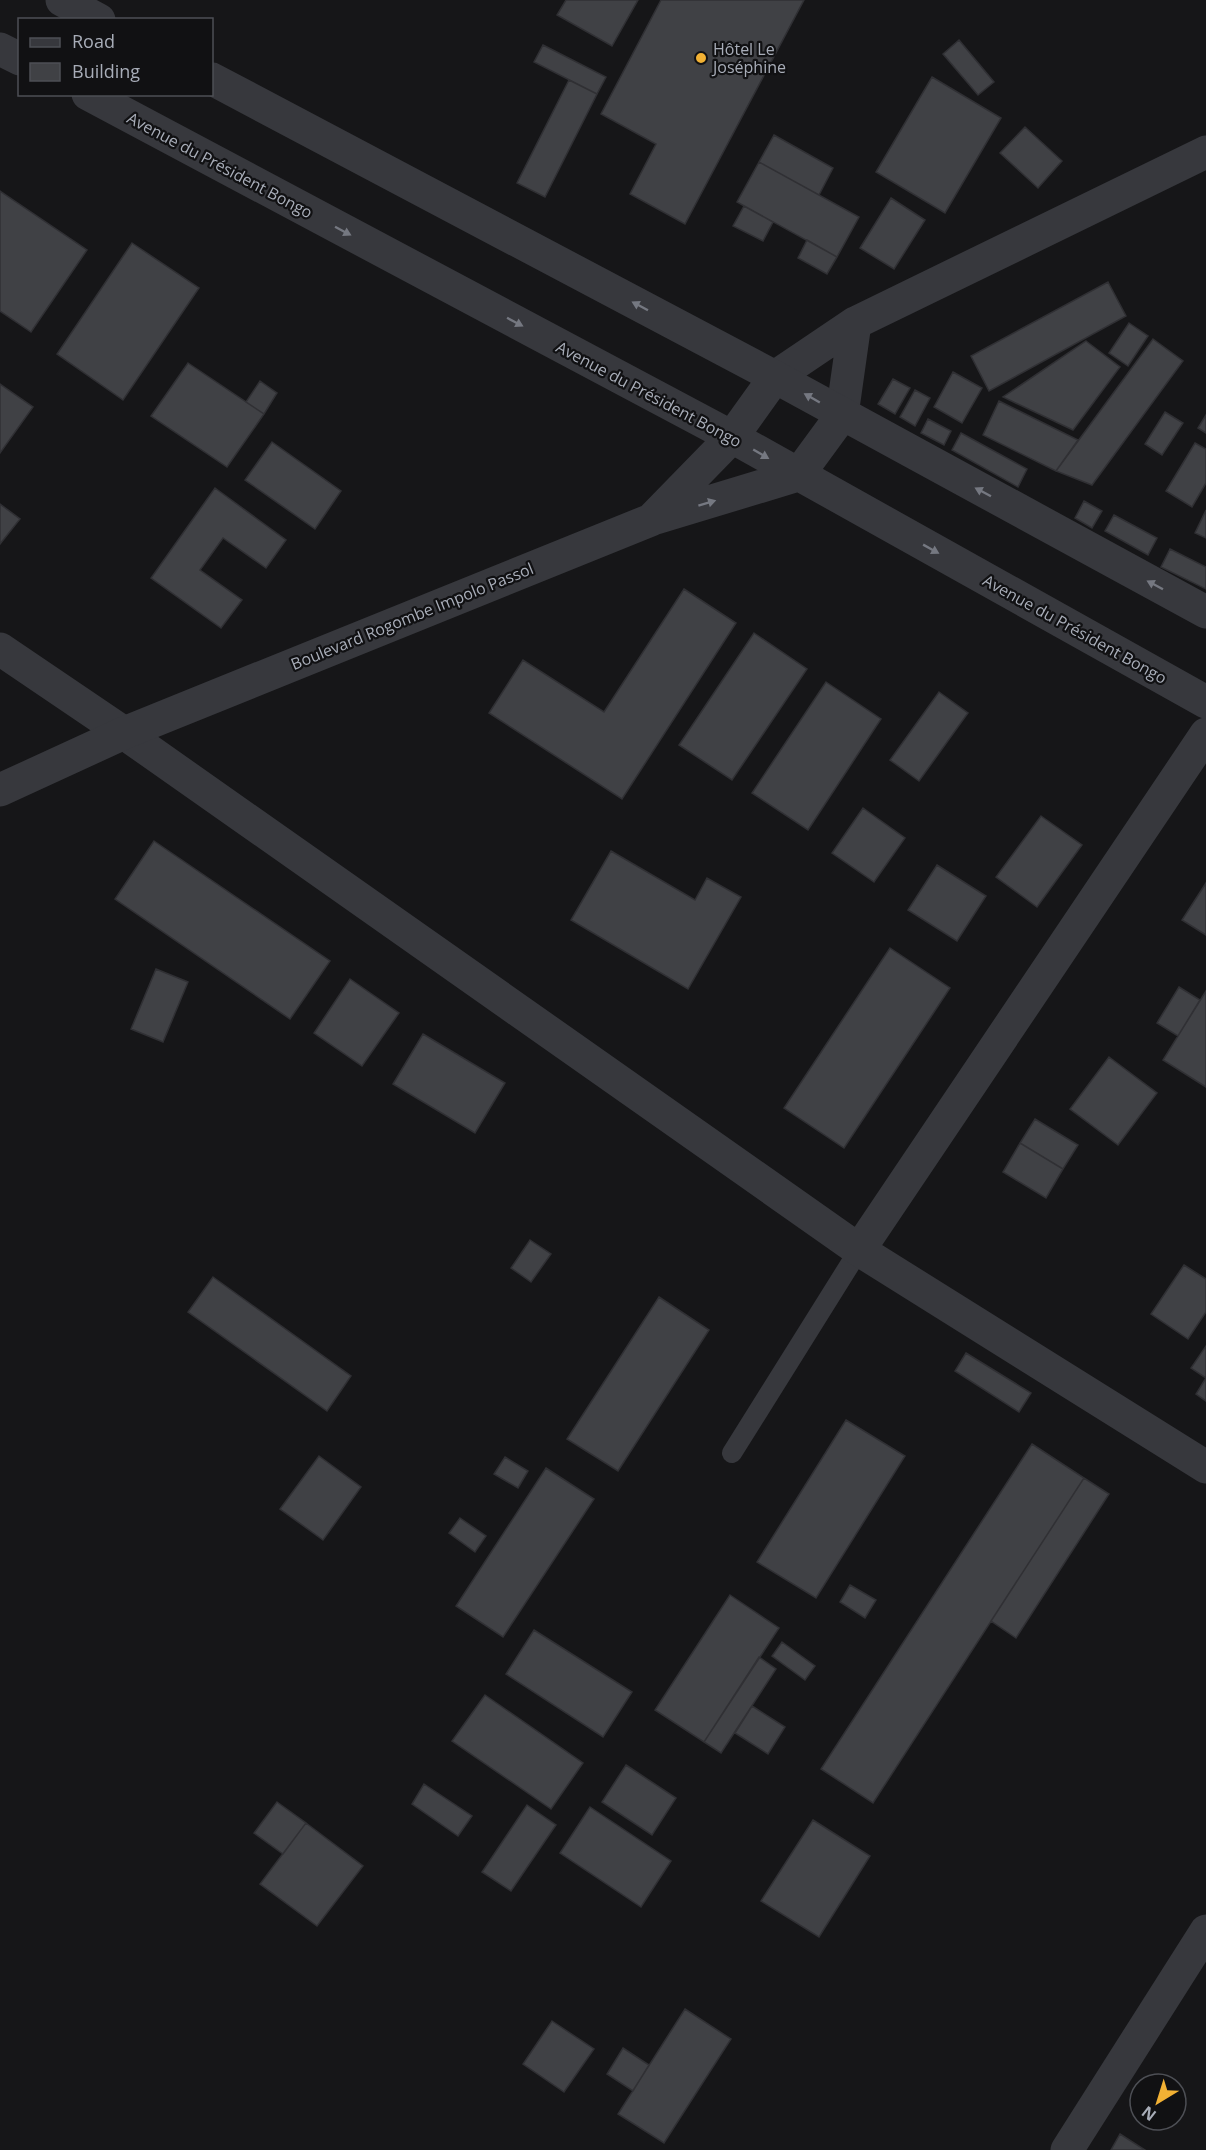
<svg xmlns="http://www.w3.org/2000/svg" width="1206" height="2150" viewBox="0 0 1206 2150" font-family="'Open Sans',sans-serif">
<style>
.building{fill:#404145;stroke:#303034;stroke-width:1.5}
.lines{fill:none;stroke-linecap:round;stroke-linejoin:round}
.service{stroke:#37383d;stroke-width:20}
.minor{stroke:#37383d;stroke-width:33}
.tertiary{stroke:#37383d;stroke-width:33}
.oneway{fill:#757881}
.poi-dot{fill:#f2b134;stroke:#111113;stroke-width:2}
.labels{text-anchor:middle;stroke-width:4.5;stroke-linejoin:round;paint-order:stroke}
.poi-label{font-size:16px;fill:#a8adb8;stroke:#111113;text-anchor:start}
.street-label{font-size:16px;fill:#a8adb8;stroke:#111113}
</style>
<rect width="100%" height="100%" fill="#161618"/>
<!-- building -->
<path class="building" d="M 566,0 L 638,0 L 612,46 L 557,15 Z
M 661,0 L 804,0 L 685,224 L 630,194 L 656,144 L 601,114 Z
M 959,40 L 994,82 L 978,95 L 943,54 Z
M 543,45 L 606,77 L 597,94 L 534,62 Z
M 932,77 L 1001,118 L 945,213 L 876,172 Z
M 569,80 L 597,94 L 545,197 L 517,183 Z
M 1025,127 L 1062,161 L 1038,188 L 1000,153 Z
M 774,135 L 833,168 L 819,195 L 759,162 Z
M 759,162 L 859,217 L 837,257 L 737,202 Z
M 0,191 L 87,250 L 31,332 L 0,311 Z
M 891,198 L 925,220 L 894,269 L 860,248 Z
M 744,206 L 773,222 L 763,241 L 733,226 Z
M 807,240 L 837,257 L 827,274 L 798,258 Z
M 132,243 L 199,288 L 123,400 L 57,354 Z
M 1108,282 L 1126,316 L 989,391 L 971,356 Z
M 1129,323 L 1148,336 L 1128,366 L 1109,353 Z
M 1153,339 L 1183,361 L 1092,485 L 1056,471 Z
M 1086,341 L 1120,367 L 1073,430 L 1003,397 Z
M 188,363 L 264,414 L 227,467 L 151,416 Z
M 953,372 L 982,388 L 962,423 L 934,407 Z
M 893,379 L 910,388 L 895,414 L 878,404 Z
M 260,381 L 277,393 L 264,414 L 246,402 Z
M 0,384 L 33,407 L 0,453 Z
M 915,390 L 930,398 L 915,426 L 900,417 Z
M 999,401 L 1078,440 L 1056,471 L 983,435 Z
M 1165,412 L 1183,423 L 1162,455 L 1145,444 Z
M 1206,415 L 1206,433 L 1198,428 Z
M 928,419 L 951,431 L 944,445 L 921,433 Z
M 961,433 L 1027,469 L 1018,487 L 952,450 Z
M 272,442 L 341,491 L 315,529 L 245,480 Z
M 1195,443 L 1206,449 L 1206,483 L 1192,507 L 1166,491 Z
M 215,488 L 286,540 L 266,568 L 223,538 L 200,570 L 242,600 L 221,628 L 151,578 Z
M 1084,501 L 1102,511 L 1092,528 L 1075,518 Z
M 0,504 L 20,519 L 0,544 Z
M 1206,510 L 1206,538 L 1195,533 Z
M 1114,515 L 1157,538 L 1148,555 L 1105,531 Z
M 1170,549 L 1206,567 L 1206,589 L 1161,567 Z
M 684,589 L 736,623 L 622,799 L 489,713 L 523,660 L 604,712 Z
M 754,633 L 807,669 L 732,780 L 679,745 Z
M 826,682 L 881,719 L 808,830 L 752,793 Z
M 939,692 L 968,713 L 919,781 L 890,760 Z
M 863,808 L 905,838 L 874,882 L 832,853 Z
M 1041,816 L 1082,845 L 1037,907 L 996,877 Z
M 154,841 L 330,961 L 290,1019 L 115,899 Z
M 611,851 L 695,900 L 707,878 L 741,897 L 688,989 L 571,920 Z
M 937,865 L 986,896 L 957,941 L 908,910 Z
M 1206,883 L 1206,935 L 1182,920 Z
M 890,948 L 950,988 L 844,1148 L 784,1108 Z
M 156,969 L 188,982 L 163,1042 L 131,1029 Z
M 350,979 L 399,1013 L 362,1066 L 314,1033 Z
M 1179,987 L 1200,1000 L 1178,1036 L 1157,1023 Z
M 1206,991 L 1206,1087 L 1163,1060 Z
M 423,1034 L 505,1083 L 475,1133 L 393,1084 Z
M 1109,1057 L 1157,1093 L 1118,1145 L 1070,1109 Z
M 1035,1119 L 1078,1145 L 1063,1169 L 1020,1143 Z
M 1020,1143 L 1063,1169 L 1046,1198 L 1003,1172 Z
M 530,1240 L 551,1254 L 531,1282 L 511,1268 Z
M 1184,1265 L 1206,1279 L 1206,1312 L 1188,1339 L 1151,1314 Z
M 213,1277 L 351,1376 L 327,1411 L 188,1312 Z
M 659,1297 L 709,1330 L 618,1471 L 567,1439 Z
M 1206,1346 L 1206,1378 L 1191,1368 Z
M 966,1353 L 1031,1393 L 1019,1412 L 955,1371 Z
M 1206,1378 L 1206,1401 L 1196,1394 Z
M 846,1420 L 905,1456 L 816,1598 L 757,1562 Z
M 1032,1444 L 1084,1478 L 873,1803 L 821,1769 Z
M 319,1456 L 361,1487 L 323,1540 L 280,1509 Z
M 505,1457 L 528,1471 L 518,1488 L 494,1474 Z
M 546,1468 L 594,1499 L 503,1637 L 456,1606 Z
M 1084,1478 L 1109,1494 L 1016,1638 L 991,1621 Z
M 460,1518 L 486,1536 L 475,1552 L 449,1533 Z
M 850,1585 L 876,1600 L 865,1618 L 840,1602 Z
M 730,1595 L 779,1628 L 704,1742 L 655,1710 Z
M 534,1630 L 632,1692 L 603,1737 L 506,1674 Z
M 782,1642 L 815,1666 L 805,1680 L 772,1656 Z
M 759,1657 L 776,1669 L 721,1753 L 704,1742 Z
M 485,1695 L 583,1763 L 551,1809 L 452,1741 Z
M 752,1706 L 785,1727 L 768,1754 L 735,1733 Z
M 626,1765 L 676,1798 L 652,1835 L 602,1802 Z
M 424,1784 L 472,1816 L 458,1836 L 412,1804 Z
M 277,1802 L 306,1823 L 283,1854 L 254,1833 Z
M 527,1805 L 556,1825 L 511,1891 L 482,1872 Z
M 590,1807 L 671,1861 L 641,1907 L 560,1853 Z
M 813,1820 L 870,1856 L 819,1937 L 761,1901 Z
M 306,1823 L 363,1866 L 317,1926 L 260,1884 Z
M 685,2009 L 731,2039 L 664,2143 L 618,2114 Z
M 552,2021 L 594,2049 L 564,2092 L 523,2064 Z
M 623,2048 L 649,2065 L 633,2091 L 607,2074 Z
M 1120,2134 L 1145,2150 L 1111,2150 Z"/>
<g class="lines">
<!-- service -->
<path class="service" d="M 732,1453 L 859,1250"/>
<!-- minor -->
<path class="minor" d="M 775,377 L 855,323 L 1206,152
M 842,415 L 855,323
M 0,649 L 124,733 L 859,1250 L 1206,1467
M 859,1250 L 1206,734
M 1067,2150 L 1206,1931"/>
<!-- tertiary -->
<path class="tertiary" d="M 62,0 L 99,20
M 0,49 L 20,59
M 212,79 L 775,377 L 1206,612
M 88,94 L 732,437 L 1206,702
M 656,518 L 798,475 L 842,415
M 0,790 L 124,733 L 651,520 L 732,437 L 775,377"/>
</g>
<!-- one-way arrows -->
<defs><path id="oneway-solid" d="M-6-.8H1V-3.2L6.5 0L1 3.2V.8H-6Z" transform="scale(1.5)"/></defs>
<g class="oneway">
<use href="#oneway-solid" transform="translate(343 231) rotate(28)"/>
<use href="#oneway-solid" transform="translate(640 306) rotate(-152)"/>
<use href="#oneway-solid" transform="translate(515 322) rotate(28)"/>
<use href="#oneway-solid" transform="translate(812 398) rotate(-150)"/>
<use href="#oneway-solid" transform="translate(761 454) rotate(30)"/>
<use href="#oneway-solid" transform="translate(983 492) rotate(-152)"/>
<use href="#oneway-solid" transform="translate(707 503) rotate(-17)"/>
<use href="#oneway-solid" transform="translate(931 549) rotate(29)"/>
<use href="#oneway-solid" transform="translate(1155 585) rotate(-152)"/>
</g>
<!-- markers -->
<circle class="poi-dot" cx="701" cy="58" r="6"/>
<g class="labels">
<!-- poi labels -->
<g class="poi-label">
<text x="713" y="55">Hôtel Le<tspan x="713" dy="18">Joséphine</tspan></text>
</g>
<!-- street labels -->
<g class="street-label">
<text transform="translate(220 165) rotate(28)" y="6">Avenue du Président Bongo</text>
<text transform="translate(649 394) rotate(28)" y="6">Avenue du Président Bongo</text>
<text transform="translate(412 616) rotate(-22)" y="6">Boulevard Rogombe Impolo Passol</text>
<text transform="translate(1075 629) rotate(29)" y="6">Avenue du Président Bongo</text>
</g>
</g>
<!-- legend -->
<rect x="18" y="18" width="195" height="78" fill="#111113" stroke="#4d4f55" stroke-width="1.5"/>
<rect x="30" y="38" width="30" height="9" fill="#37383d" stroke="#4d4f55" stroke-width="1.5"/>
<text x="72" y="48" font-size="18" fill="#a8adb8">Road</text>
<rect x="30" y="63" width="30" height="18" fill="#404145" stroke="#4d4f55" stroke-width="1.5"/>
<text x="72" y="78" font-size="18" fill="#a8adb8">Building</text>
<!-- north arrow -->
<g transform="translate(1158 2102) rotate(218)"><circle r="28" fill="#111113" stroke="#4d4f55" stroke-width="1.5"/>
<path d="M0-4.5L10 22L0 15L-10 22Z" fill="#f2b134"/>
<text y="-9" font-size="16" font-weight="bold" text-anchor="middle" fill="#a8adb8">N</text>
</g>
</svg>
